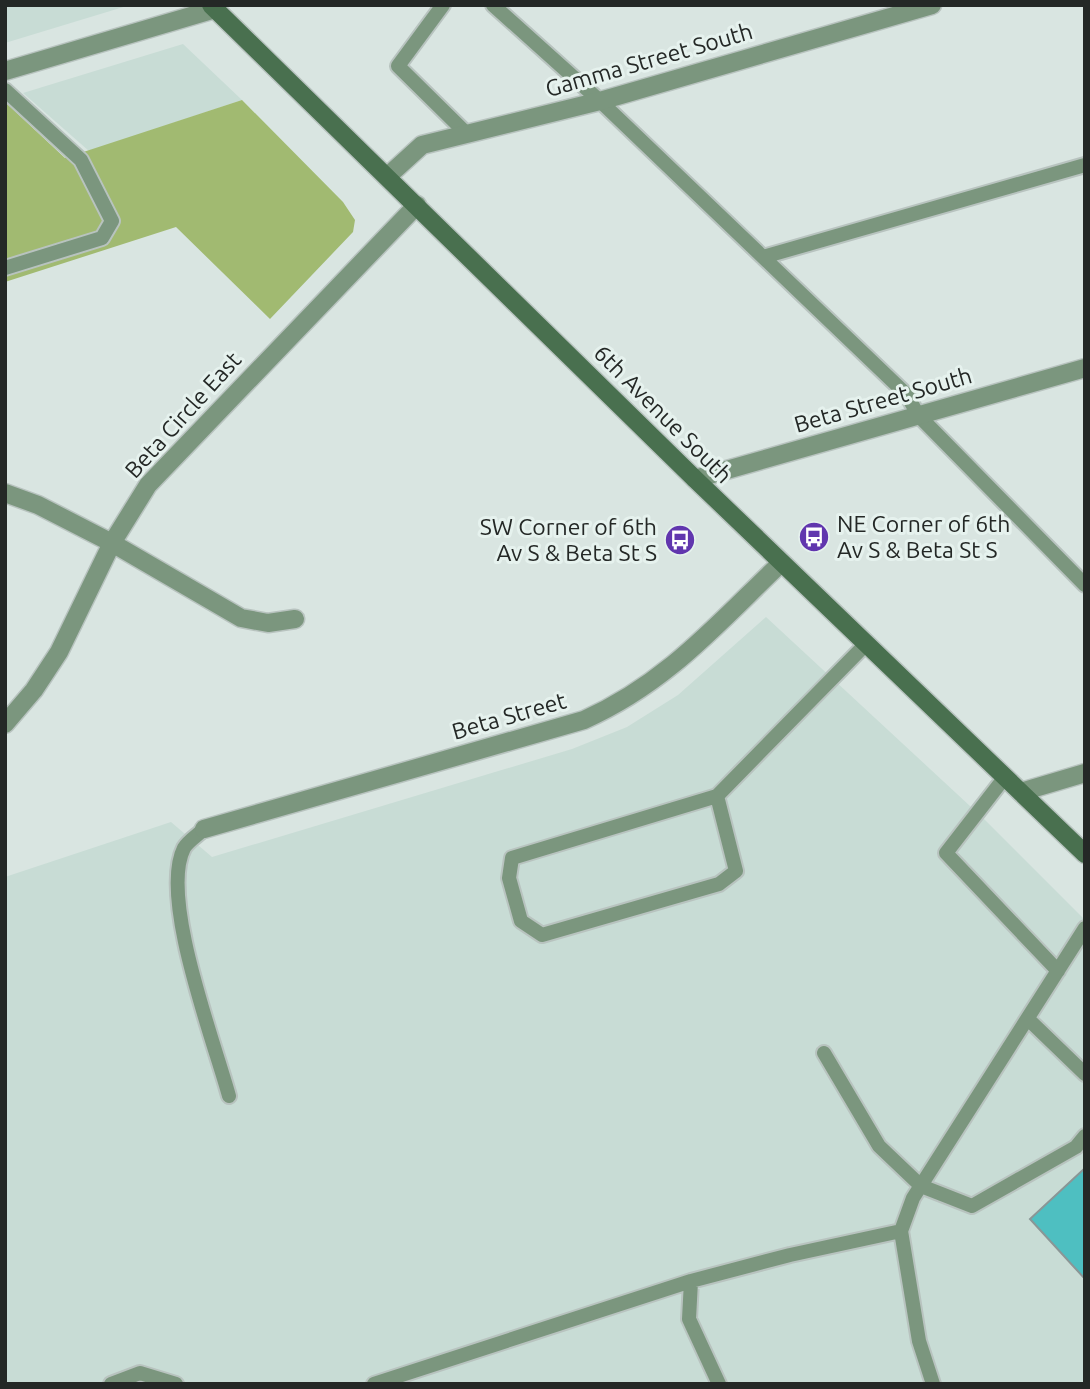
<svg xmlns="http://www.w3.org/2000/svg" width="1090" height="1389" viewBox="0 0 1090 1389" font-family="Ubuntu,sans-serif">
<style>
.built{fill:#c8dcd5}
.forest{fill:#a1ba71}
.building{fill:#4ebfc1;stroke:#8a9696;stroke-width:2}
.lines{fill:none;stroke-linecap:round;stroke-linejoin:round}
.service-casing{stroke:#b8c3bf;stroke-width:18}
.minor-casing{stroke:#b8c3bf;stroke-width:21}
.secondary-casing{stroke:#b8c3bf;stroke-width:21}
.service{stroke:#7b967e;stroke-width:14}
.minor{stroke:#7b967e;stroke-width:18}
.secondary{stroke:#49704f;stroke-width:18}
.labels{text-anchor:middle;stroke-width:6;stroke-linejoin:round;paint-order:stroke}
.street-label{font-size:23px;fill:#242826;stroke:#e6f2ee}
.poi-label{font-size:23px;fill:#242826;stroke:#e6f2ee;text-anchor:start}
</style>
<rect width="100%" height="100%" fill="#d9e5e1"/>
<!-- built -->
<path class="built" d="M 5,5 L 130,5 L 5,43 Z
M 183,44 L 242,100 L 89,151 L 23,93 Z
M 766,617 L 984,819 L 1085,920 L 1085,1384 L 5,1384 L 5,877 L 171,822 L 212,857 L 572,749 L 627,727 L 678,695 Z"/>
<!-- forest -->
<path class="forest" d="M 242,100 L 343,202 L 355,220 L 353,232 L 270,319 L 176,227 L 5,282 L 5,102 L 65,158 Z"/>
<!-- building -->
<path class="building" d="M 1085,1168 L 1085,1279 L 1030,1219 Z"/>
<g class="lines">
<!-- service casing -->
<g class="service-casing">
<path id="service" d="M 443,5 L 398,66 L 467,134
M 493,5 L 600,101 L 907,395 L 918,415 L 1085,585
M 5,90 L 81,160 L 112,221 L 102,238 L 5,268
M 763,257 L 1085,165
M 1005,777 L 946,853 L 1058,971
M 717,796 L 736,871 L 719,884 L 542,935 L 521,921 L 509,878 L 512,858 L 717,796 L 865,645
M 204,829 C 198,835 188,841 184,848 C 159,897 214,1041 229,1096
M 1028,1019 L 1085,1074
M 824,1053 L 879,1146 L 921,1186 L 972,1206 L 1076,1147 L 1085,1136
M 111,1384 L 140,1373 L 176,1384
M 374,1384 L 691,1281
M 719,1384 L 689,1319 L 691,1281 L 790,1255 L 901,1231
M 933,1384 L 919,1341 L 901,1231 L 913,1198 L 1085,928"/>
</g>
<!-- minor casing -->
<g class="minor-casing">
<path id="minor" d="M 5,71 L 215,9
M 388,176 L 422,145 L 600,101 L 932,5
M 695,479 L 1085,368
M 5,493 L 38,505 L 112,543 L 241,618 L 268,623 L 295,619
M 5,724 L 34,690 L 59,652 L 112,543 L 148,485 L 417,205
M 1021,792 L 1085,773
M 204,829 L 584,720 C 667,683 717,624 781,563"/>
</g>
<!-- secondary casing -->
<g class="secondary-casing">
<path id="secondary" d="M 211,5 L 695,479 L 1085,854"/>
</g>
<!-- service -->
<use href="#service" class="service"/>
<!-- minor -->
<use href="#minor" class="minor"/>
<!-- secondary -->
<use href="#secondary" class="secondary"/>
</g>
<!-- icons -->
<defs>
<g id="bus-disc" transform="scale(1.575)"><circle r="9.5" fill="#6136ae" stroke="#e6f2ee"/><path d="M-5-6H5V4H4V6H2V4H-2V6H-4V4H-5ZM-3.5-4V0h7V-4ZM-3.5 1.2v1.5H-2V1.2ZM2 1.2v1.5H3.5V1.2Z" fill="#fff"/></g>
</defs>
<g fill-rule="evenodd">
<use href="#bus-disc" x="814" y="537"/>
<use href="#bus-disc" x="680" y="540"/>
</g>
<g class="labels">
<!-- street labels -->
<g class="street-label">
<text transform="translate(649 60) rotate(-16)" y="8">Gamma Street South</text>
<text transform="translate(883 400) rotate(-16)" y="8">Beta Street South</text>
<text transform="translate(663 414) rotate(45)" y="8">6th Avenue South</text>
<text transform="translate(183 415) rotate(-48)" y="8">Beta Circle East</text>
<text transform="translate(509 716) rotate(-16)" y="8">Beta Street</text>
</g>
<!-- poi labels -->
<g class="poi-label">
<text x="837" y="532">NE Corner of 6th<tspan x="837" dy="26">Av S &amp; Beta St S</tspan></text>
<text x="657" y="535" text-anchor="end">SW Corner of 6th<tspan x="657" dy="26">Av S &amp; Beta St S</tspan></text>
</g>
</g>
<!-- border -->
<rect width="1090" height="1389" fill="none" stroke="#242826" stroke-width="14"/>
</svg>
